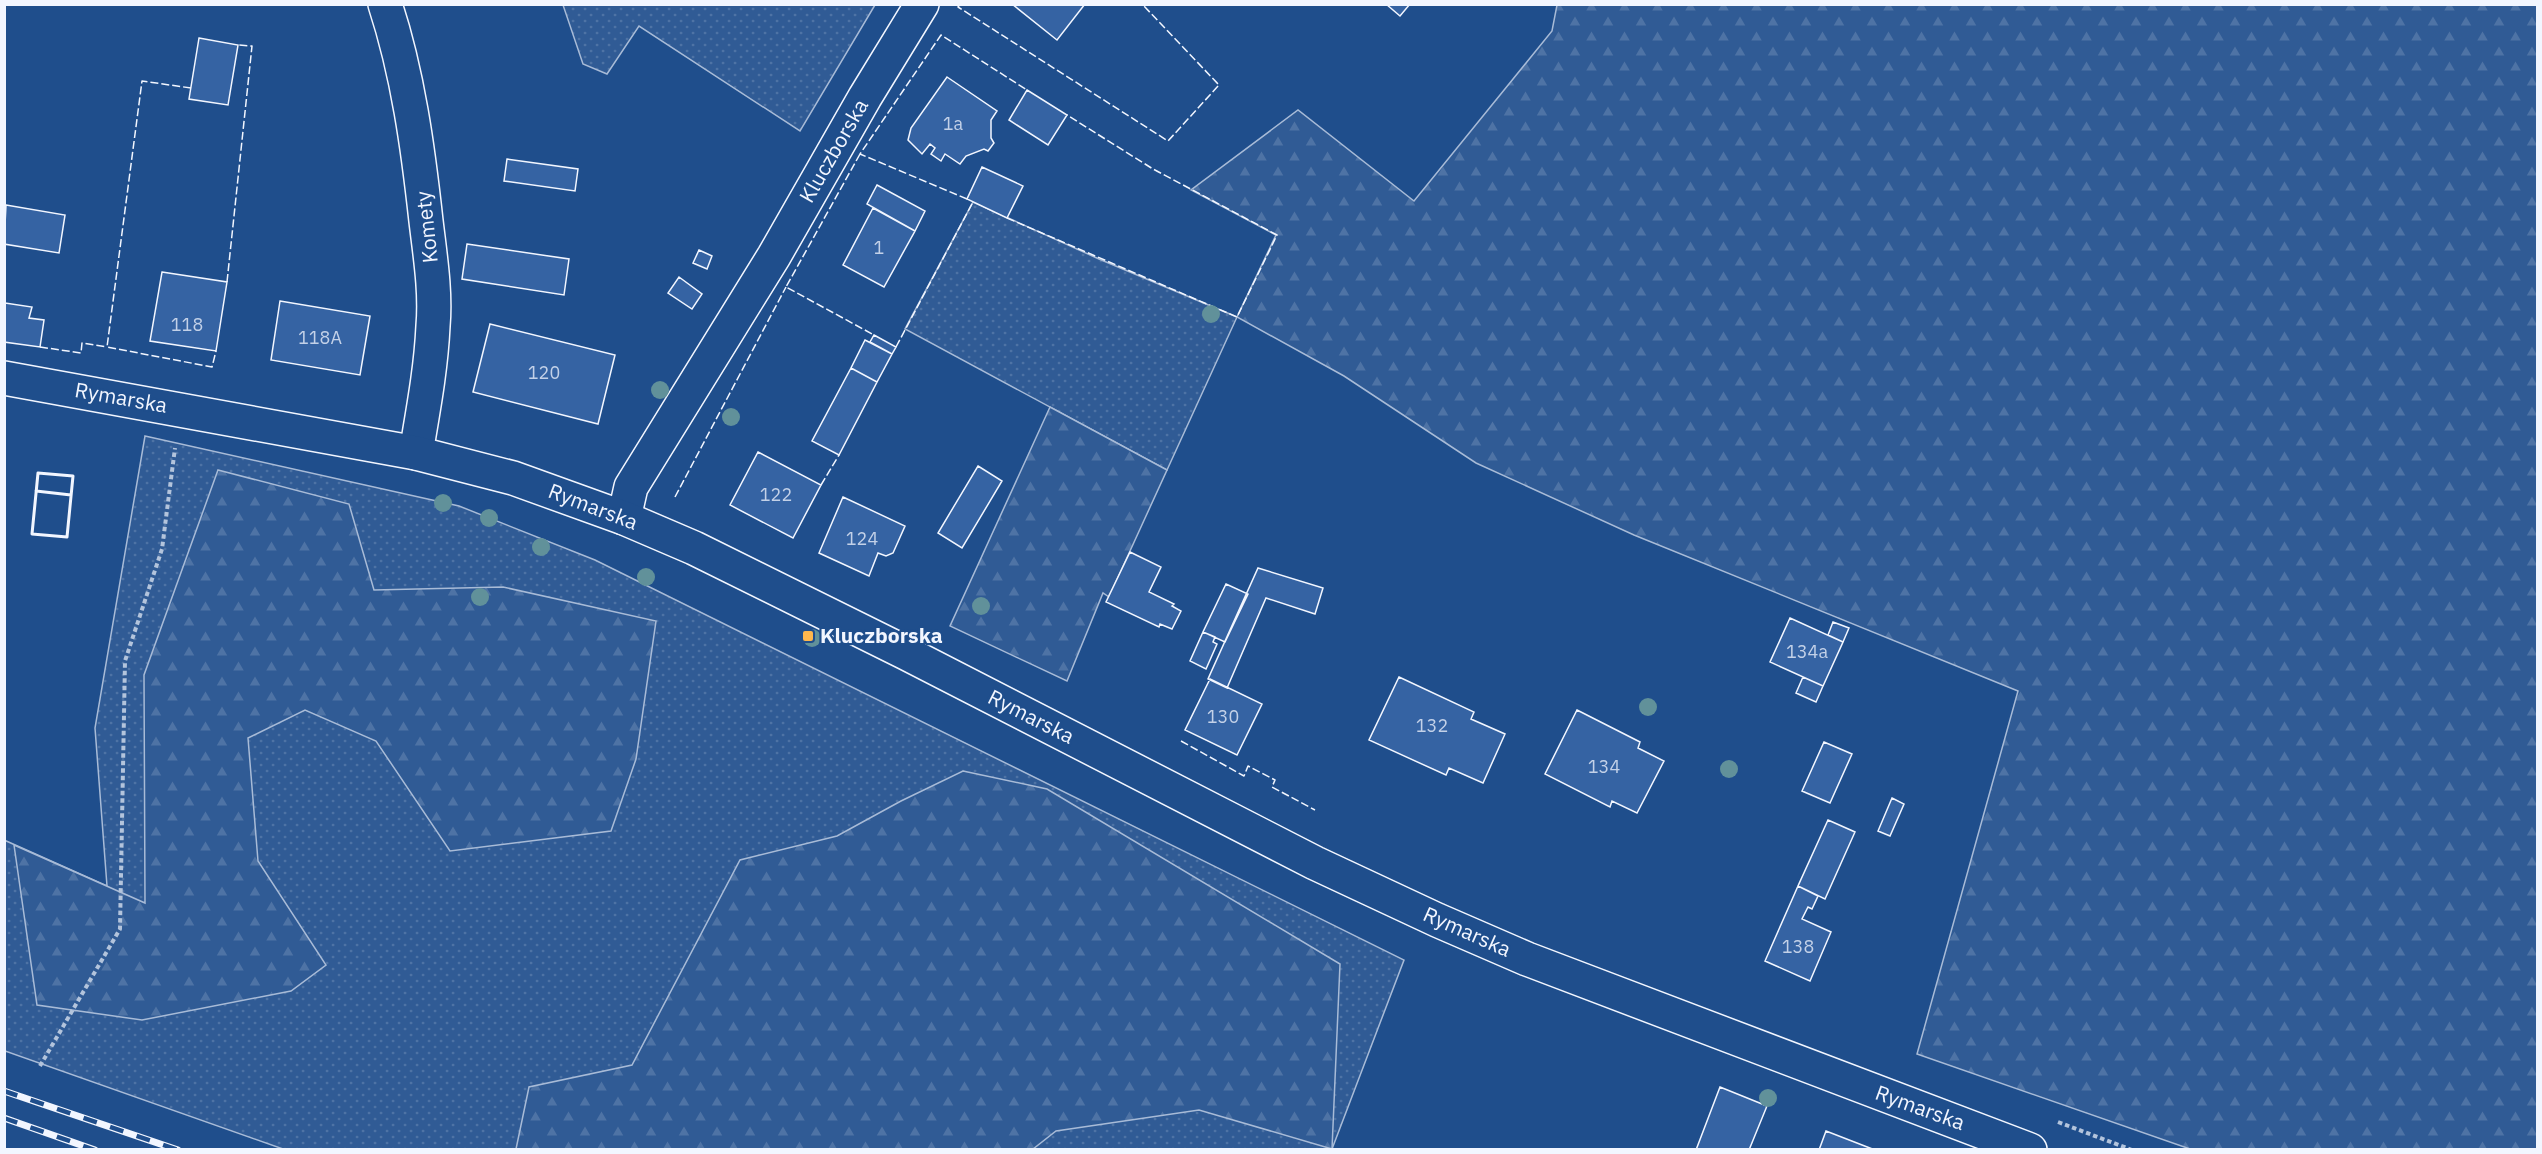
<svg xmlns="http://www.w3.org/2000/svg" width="2542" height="1154" viewBox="0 0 2542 1154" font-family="'IBM Plex Sans',sans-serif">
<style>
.grass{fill:url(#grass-dots);stroke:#a8bbd7;stroke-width:1.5}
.forest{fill:url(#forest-firs);stroke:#a8bbd7;stroke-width:1.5}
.building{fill:#3563a3;stroke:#f2f6ff;stroke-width:1.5}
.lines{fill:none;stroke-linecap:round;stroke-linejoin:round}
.minor-casing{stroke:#f2f6ff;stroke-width:36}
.major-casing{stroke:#f2f6ff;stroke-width:36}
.path{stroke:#b3c4dc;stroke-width:4;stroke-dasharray:4.5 3;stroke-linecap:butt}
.minor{stroke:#1f4e8c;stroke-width:33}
.major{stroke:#1f4e8c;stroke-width:33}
.rail-casing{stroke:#f2f6ff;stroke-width:7}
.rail{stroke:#1f4e8c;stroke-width:4.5;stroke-dasharray:14;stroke-linecap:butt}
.fence{stroke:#f2f6ff;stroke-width:1.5;stroke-dasharray:8 3;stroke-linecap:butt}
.wall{stroke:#f2f6ff;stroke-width:3}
.tree{fill:#61919a}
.poi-dot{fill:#ffb74d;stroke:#1f4e8c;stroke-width:2}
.labels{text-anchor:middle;stroke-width:4.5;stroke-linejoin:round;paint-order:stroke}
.number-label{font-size:18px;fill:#c3d1e8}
.street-label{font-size:21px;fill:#f2f6ff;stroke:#1f4e8c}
.poi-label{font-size:21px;font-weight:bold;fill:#f2f6ff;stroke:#1f4e8c;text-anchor:start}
</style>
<defs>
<pattern id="grass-dots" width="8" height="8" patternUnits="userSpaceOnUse" patternTransform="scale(1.5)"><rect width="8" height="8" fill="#305b95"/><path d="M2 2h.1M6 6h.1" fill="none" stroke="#4e73a5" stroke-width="1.8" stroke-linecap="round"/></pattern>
<pattern id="forest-firs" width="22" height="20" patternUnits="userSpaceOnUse" patternTransform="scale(1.5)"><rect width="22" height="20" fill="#305b95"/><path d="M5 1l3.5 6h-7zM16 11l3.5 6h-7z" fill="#4e73a5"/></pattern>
</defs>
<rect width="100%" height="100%" fill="#1f4e8c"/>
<!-- grass -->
<path class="grass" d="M 563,5 L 563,4 L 875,5 L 800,131 L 639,26 L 607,74 L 583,64 Z
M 973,202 L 1099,259 L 1237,317 L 1167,470 L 905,329 Z
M 145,436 L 459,506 L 595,560 L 1404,960 L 1332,1149 L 283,1149 L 5,1051 L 4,840 L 107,886 L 95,728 Z"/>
<!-- forest -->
<path class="forest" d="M 1557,5 L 2537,5 L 2537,1149 L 2190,1149 L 1917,1054 L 2018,691 L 1634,535 L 1476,463 L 1344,376 L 1237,317 L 1276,235 L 1191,190 L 1298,110 L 1414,201 L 1552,31 Z
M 1050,407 L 1167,470 L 1109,597 L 1103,593 L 1067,681 L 950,626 Z
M 218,470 L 349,504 L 374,590 L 503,587 L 656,621 L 636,759 L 611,831 L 450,851 L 376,741 L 305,710 L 248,738 L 258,861 L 326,965 L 291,991 L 142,1020 L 37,1005 L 14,845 L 145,903 L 144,675 Z
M 963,771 L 1047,789 L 1340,964 L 1332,1149 L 1199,1110 L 1056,1131 L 1033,1149 L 516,1149 L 529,1087 L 632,1065 L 740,860 L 837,836 L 901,801 Z"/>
<!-- building -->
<path class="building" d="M 1012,4 L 1085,4 L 1057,40 Z
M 1386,4 L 1410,4 L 1400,16 Z
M 199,38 L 238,45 L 228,105 L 189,99 Z
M 947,77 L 997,111 L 991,120 L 991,138 L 994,143 L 988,151 L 984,149 L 966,156 L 960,164 L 945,154 L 941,161 L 931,154 L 935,148 L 930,144 L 922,154 L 908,140 L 911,128 Z
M 1027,90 L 1067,115 L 1048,145 L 1009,120 Z
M 507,159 L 578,169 L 575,191 L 504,181 Z
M 982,167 L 1023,186 L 1007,218 L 967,199 Z
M 877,185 L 925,211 L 915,231 L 867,204 Z
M 6,205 L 65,215 L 59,253 L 4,244 Z
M 873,208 L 915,231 L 884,287 L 843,265 Z
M 467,244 L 569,259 L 564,295 L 462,279 Z
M 699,250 L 712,256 L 707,269 L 693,263 Z
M 162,272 L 227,282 L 216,351 L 150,341 Z
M 679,277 L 702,294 L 692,309 L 668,293 Z
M 280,301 L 370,316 L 360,375 L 271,360 Z
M 5,303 L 32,307 L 29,318 L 44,320 L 40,347 L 4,342 Z
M 490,324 L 615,355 L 598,424 L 473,392 Z
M 874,335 L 896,347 L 892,354 L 870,342 Z
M 865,340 L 892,354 L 877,382 L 851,368 Z
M 851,368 L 877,382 L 839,455 L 812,441 Z
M 758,452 L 821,485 L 793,538 L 730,505 Z
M 978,466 L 1002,481 L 962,548 L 938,533 Z
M 843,497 L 905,526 L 893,553 L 886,556 L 878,553 L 869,576 L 819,553 Z
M 1130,552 L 1161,567 L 1149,592 L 1174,604 L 1172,606 L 1181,611 L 1172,629 L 1160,624 L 1159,627 L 1106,602 Z
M 1258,568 L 1323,588 L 1315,614 L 1266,598 L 1227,688 L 1208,679 Z
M 1226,584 L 1248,594 L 1225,642 L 1203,632 Z
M 1790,618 L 1843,642 L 1823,686 L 1770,662 Z
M 1833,622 L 1849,628 L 1843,642 L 1828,635 Z
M 1203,632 L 1215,637 L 1213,642 L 1217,644 L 1206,669 L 1190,661 Z
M 1399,677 L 1474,712 L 1471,719 L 1505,734 L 1483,783 L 1449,768 L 1446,775 L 1369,740 Z
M 1803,677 L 1823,686 L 1816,702 L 1796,693 Z
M 1210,679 L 1262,704 L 1237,755 L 1185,730 Z
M 1577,710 L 1640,742 L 1638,748 L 1664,761 L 1637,813 L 1612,801 L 1610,807 L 1545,774 Z
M 1824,742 L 1852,754 L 1830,803 L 1802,791 Z
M 1892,798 L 1904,804 L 1890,836 L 1878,831 Z
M 1828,820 L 1855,832 L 1825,899 L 1798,886 Z
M 1798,886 L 1818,896 L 1812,909 L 1808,907 L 1802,919 L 1831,932 L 1810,981 L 1765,961 Z
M 1720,1087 L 1767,1106 L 1749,1150 L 1696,1150 Z
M 1826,1131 L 1875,1150 L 1819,1150 Z"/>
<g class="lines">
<!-- minor casing -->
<g class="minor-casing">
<path id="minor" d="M 385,4 C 408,74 418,148 426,221 C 430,255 436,291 433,326 C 431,369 423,411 416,453
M 624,518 L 631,487 L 774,256 L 865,97 L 922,4"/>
</g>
<!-- major casing -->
<g class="major-casing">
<path id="major" d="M 4,378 L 416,453 L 513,478 L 624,518 L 694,548 L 906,653 L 1315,863 L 1437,920 L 1527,959 L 2030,1150"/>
</g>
<!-- path -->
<path class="path" d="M 40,1066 L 120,929 L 125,661 L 162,549 L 175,448
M 2058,1122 L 2132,1150"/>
<!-- minor -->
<use href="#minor" class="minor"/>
<!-- major -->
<use href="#major" class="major"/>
<!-- rail casing -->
<g class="rail-casing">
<path id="rail" d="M 4,1091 L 178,1150
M 4,1118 L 95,1150"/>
</g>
<!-- rail -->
<use href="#rail" class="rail"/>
<!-- fence -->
<path class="fence" d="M 960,4 L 958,7 L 1168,141 L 1219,85 L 1142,4
M 191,88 L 142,81 L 107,347 L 212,367 L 216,351
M 860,154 L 786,287 L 874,335
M 967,199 L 860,154 L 941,35 L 1027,90
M 1007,218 L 1237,317 L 1277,235 L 1153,169 L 1067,115
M 227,282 L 252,46 L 238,45
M 40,347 L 81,353 L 82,343 L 107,347
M 896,347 L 973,202
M 821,485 L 839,455
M 675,497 L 786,287
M 1181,741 L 1244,776 L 1248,766 L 1275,780 L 1272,787 L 1315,810"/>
<!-- wall -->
<path class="wall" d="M 38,473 L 73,476 L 67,537 L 32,534 Z
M 36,491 L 71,495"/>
</g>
<!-- trees -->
<g class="tree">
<circle cx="1211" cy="314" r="9"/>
<circle cx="660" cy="390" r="9"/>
<circle cx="731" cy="417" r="9"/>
<circle cx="443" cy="503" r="9"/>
<circle cx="489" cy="518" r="9"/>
<circle cx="541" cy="547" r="9"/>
<circle cx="646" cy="577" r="9"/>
<circle cx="480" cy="597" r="9"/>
<circle cx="981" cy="606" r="9"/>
<circle cx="812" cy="638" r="9"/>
<circle cx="1648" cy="707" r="9"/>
<circle cx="1729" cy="769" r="9"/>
<circle cx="1768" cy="1098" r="9"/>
</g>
<!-- markers -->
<rect class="poi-dot" x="802" y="630" width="12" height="12" rx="3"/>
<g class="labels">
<!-- number labels -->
<g class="number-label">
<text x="953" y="130">1a</text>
<text x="879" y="254">1</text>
<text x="187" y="331">118</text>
<text x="320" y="344">118A</text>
<text x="544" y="379">120</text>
<text x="776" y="501">122</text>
<text x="862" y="545">124</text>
<text x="1807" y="658">134a</text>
<text x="1223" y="723">130</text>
<text x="1432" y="732">132</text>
<text x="1604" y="773">134</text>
<text x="1798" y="953">138</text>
</g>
<!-- street labels -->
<g class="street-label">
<text transform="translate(834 151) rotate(-60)" y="7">Kluczborska</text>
<text transform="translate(427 227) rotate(-96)" y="7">Komety</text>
<text transform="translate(121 398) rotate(10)" y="7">Rymarska</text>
<text transform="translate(593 507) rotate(21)" y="7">Rymarska</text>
<text transform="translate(1031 717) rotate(27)" y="7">Rymarska</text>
<text transform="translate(1467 932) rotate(24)" y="7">Rymarska</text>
<text transform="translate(1920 1108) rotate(20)" y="7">Rymarska</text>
</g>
<!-- poi labels -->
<g class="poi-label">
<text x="820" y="643">Kluczborska</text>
</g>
</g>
<!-- border -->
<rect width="2542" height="1154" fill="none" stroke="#f2f6ff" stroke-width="12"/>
</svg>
